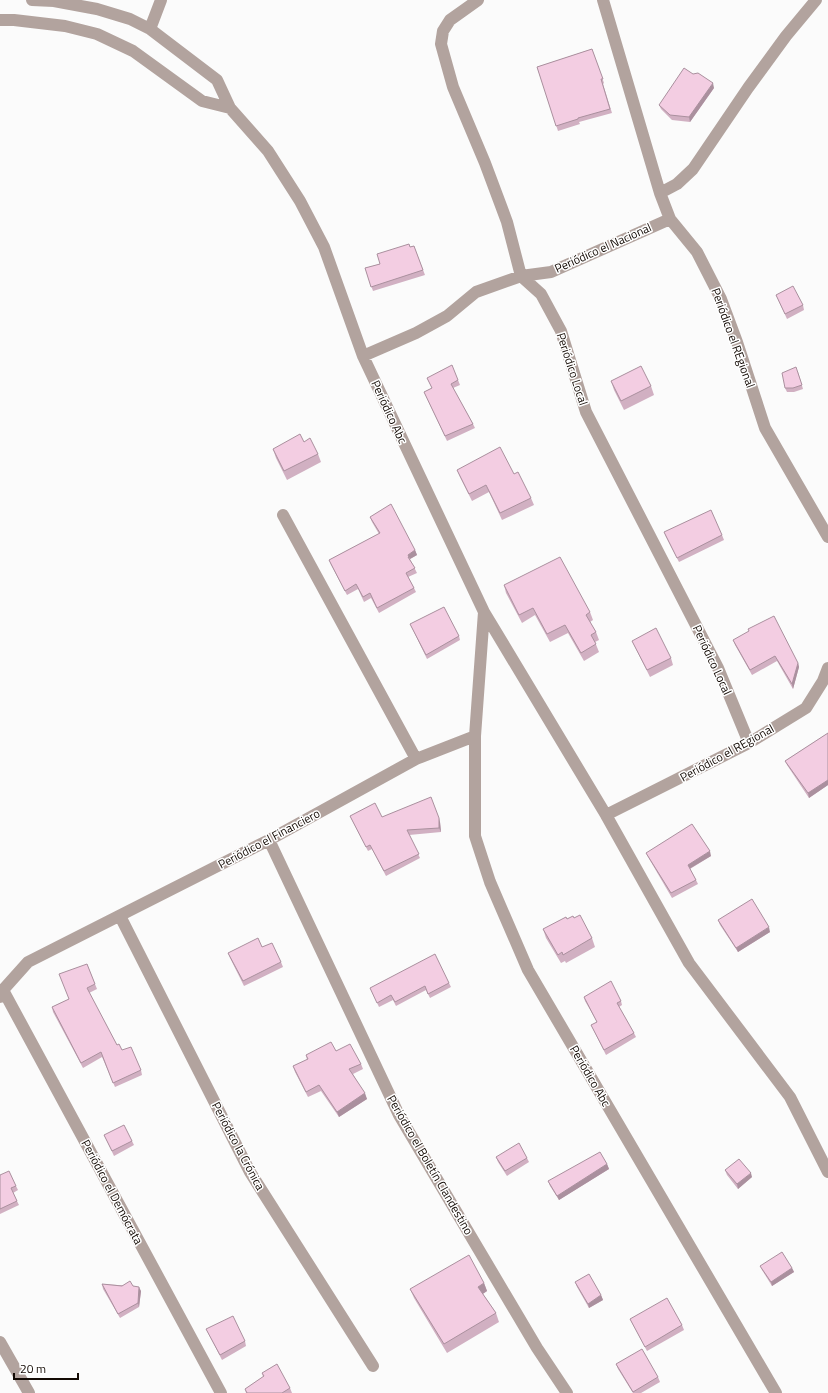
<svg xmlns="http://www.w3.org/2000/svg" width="828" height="1393" viewBox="0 0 828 1393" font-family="'Titillium Web',sans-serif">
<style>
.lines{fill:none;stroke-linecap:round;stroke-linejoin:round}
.minor{stroke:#b2a39e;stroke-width:12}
.wall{fill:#d1b0c2}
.shaded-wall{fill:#aa909e}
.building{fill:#f3cde2;stroke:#aa909e}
.labels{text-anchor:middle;stroke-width:3;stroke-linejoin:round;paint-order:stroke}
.street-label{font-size:12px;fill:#130a04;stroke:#fff}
</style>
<rect width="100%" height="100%" fill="#fbfbfb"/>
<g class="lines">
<!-- minor -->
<path class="minor" d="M 32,0 L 54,1 L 97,9 L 130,19 L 150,29 L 217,80 L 230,108 L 268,151 L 300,201 L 324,247 L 363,356 L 484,612 L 475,736 L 475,836 L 490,882 L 528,970 L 776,1393
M 478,0 L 450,20 L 443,31 L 441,44 L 453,87 L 485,163 L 507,222 L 521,276 L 541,294 L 561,331 L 586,412 L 718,668 L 749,743
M 603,0 L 660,193 L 670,219 L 697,252 L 721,299 L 737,342 L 765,428 L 828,537
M 0,20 L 14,20 L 65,26 L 97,34 L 133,51 L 202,101 L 230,108
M 150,29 L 161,0
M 660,193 L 677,184 L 693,169 L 748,88 L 786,36 L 816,0
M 363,356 L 416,333 L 447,316 L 476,292 L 521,276 L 551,272 L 670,219
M 283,515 L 416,759 L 475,736
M 484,612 L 606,815 L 689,963 L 790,1097 L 828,1172
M 606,815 L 749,743 L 806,708 L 823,681 L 828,668
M 269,840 L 399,1115 L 537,1348 L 567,1393
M 120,916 L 250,1172 L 373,1366
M 3,990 L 221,1393
M 0,997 L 3,990 L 28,962 L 269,840 L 416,759
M 0,1342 L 29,1393"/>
</g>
<!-- wall -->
<path class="wall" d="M 592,49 L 604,83 L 603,84 L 612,113 L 579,122 L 580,124 L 558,131 L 537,67 Z
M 714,88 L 690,122 L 672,120 L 661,109 L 659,105 Z
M 414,246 L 425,275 L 373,291 L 365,268 L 380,264 L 410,247 Z
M 776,295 L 803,305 L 804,310 L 787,319 Z
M 798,372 L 803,389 L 794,392 L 787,392 L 785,388 Z
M 427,378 L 458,380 L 460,385 L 453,388 L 473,424 L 475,428 L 447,441 L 424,392 L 432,388 Z
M 611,381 L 651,386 L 654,395 L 624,410 L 614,390 Z
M 304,442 L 318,454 L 321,462 L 287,480 L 276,458 L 273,449 Z
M 457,470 L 514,474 L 531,498 L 534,505 L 502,520 L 489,492 L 472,501 L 460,477 Z
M 370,517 L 415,550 L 417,555 L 410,559 L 417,573 L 408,577 L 414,588 L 416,592 L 379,613 L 371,598 L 364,602 L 358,589 L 347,595 L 331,565 L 329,560 L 379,534 L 372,522 Z
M 664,532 L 722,535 L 724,540 L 679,562 L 666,537 Z
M 504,585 L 590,612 L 593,620 L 590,622 L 596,632 L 599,640 L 595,642 L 599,652 L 584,661 L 568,633 L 550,642 L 535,615 L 522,623 L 506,593 Z
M 410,624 L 459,636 L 460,640 L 427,659 Z
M 733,640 L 798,663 L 799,667 L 793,689 L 777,661 L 752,675 L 735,645 Z
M 632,641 L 671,658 L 673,665 L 650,677 Z
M 828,733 L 828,785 L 809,798 L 787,765 L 785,761 Z
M 350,816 L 382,817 L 440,822 L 441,832 L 409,835 L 420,858 L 386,876 L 372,849 L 368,851 L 352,820 Z
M 646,853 L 711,856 L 690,869 L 696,880 L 698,884 L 672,898 L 648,857 Z
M 574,918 L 592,938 L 595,947 L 566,963 L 565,961 L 561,963 L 546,938 L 543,929 L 567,919 Z
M 718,920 L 770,932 L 738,952 L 720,925 Z
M 262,947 L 281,962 L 283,967 L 244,986 L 230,958 L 228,953 Z
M 87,964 L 97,989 L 89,993 L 117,1045 L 122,1050 L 141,1070 L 142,1075 L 115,1087 L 102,1057 L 83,1068 L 53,1012 L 52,1007 L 69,999 Z
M 449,983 L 451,987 L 430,998 L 426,990 L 396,1006 L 393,1000 L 379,1007 L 370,988 Z
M 584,997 L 621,1001 L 622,1005 L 619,1007 L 634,1033 L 636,1037 L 606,1055 L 591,1025 L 597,1022 L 585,1001 Z
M 336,1051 L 361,1064 L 363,1069 L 353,1074 L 367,1099 L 339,1117 L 321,1091 L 308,1097 L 295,1072 L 293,1066 L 307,1060 L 306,1055 Z
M 104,1135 L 132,1141 L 134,1145 L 114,1156 Z
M 496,1157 L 527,1158 L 529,1162 L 507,1176 L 498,1162 Z
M 607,1164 L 609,1169 L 559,1200 L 550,1186 L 548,1181 Z
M 725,1170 L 752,1177 L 738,1189 L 727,1175 Z
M 0,1175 L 16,1186 L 18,1190 L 13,1193 L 19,1205 L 0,1214 Z
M 760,1266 L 792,1268 L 794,1272 L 772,1286 L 762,1270 Z
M 575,1282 L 601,1295 L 603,1300 L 589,1308 L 577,1287 Z
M 484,1283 L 487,1291 L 483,1294 L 496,1313 L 499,1322 L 447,1353 L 414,1298 L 410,1289 Z
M 102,1284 L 133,1286 L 141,1291 L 139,1307 L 120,1318 L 103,1289 Z
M 630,1319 L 682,1325 L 684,1330 L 647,1351 L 632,1323 Z
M 206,1329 L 245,1341 L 246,1346 L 222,1360 L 208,1333 Z
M 616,1364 L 658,1377 L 660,1382 L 641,1393 L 633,1393 L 618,1369 Z
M 262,1373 L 290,1388 L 292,1393 L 246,1393 L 245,1389 L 263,1377 Z"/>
<!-- shaded-wall -->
<path class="shaded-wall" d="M 713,83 L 714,88 L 690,122 L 689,117 Z
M 415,550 L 417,555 L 410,559 L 408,555 Z
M 798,663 L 799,667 L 793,689 L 792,684 Z
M 828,780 L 828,785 L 809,798 L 808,793 Z
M 439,818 L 440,822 L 441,832 L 439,828 Z
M 710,851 L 711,856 L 689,869 L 688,865 Z
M 769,927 L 770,932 L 738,952 L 736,948 Z
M 365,1093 L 367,1099 L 339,1117 L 337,1112 Z
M 607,1164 L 609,1169 L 559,1200 L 557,1196 Z
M 751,1173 L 752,1177 L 738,1189 L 737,1184 Z
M 792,1268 L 794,1272 L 772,1286 L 771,1282 Z
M 484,1283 L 487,1291 L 481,1295 L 478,1287 Z
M 139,1287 L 141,1291 L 139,1307 L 138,1303 Z
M 601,1295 L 603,1300 L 589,1308 L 588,1304 Z"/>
<!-- building -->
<path class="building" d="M 592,49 L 603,79 L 601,79 L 610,109 L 578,118 L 578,119 L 556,126 L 537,67 Z
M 684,68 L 693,74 L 698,73 L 713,83 L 689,117 L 670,115 L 659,105 Z
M 409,244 L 410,247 L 414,246 L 423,270 L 371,287 L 365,268 L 380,264 L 377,254 Z
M 793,286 L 803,305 L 785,314 L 776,295 Z
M 452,365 L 458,380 L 451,384 L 473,424 L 445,436 L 424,392 L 432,388 L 427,378 Z
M 641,366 L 651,386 L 621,401 L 611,381 Z
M 796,367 L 802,385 L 793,388 L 785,388 L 782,373 Z
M 300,434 L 304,442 L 310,438 L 318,454 L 284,471 L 273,449 Z
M 500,447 L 514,474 L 518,472 L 531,498 L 500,513 L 486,485 L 469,494 L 457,470 Z
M 391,504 L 415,550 L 408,555 L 409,557 L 408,557 L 415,568 L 406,573 L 414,588 L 377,608 L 370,593 L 363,597 L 356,584 L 345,591 L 329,560 L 380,533 L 370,517 Z
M 711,510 L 722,535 L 677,558 L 664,532 Z
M 560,557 L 590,612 L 586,615 L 596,632 L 591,635 L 596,644 L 581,653 L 565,625 L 547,634 L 533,608 L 519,615 L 504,585 Z
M 444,607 L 459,636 L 426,655 L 410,624 Z
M 774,616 L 798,663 L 792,684 L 775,656 L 750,670 L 733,640 L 749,631 L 748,629 Z
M 656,628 L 671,658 L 647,670 L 632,641 Z
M 828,733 L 828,780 L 808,793 L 785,761 Z
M 431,797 L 439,818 L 439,828 L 407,830 L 419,854 L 384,871 L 370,845 L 366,847 L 350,816 L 375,803 L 382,817 Z
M 692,824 L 710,851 L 688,865 L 696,880 L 671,893 L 646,853 Z
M 752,899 L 769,927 L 736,948 L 718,920 Z
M 580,915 L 592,938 L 563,955 L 562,952 L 558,955 L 543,929 L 566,917 L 567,919 L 573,916 L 574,918 Z
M 258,938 L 262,947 L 272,943 L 281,962 L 243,981 L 228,953 Z
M 435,954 L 449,983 L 428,994 L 425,986 L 395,1002 L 391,995 L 377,1003 L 370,988 Z
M 87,964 L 95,984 L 87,988 L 117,1045 L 119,1044 L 122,1050 L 131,1047 L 141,1070 L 113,1083 L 101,1052 L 81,1063 L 52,1007 L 69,999 L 59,974 Z
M 611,981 L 621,1001 L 617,1003 L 634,1033 L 604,1050 L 591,1025 L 597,1022 L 584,997 Z
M 331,1042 L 336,1051 L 350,1044 L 361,1064 L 349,1069 L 365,1093 L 337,1112 L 319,1085 L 306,1092 L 293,1066 L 308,1059 L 306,1055 Z
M 124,1125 L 132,1141 L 112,1151 L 104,1135 Z
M 519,1143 L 527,1158 L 505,1171 L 496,1157 Z
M 600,1152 L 607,1164 L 557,1196 L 548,1181 Z
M 739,1159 L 751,1173 L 737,1184 L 725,1170 Z
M 9,1171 L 16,1186 L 11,1188 L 17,1201 L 0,1209 L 0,1175 Z
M 782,1252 L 792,1268 L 771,1282 L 760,1266 Z
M 469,1255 L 484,1283 L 478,1287 L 496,1313 L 444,1344 L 410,1289 Z
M 589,1274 L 601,1295 L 588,1304 L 575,1282 Z
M 130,1281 L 133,1286 L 139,1287 L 138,1303 L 118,1314 L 102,1284 L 122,1286 Z
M 667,1298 L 682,1325 L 645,1347 L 630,1319 Z
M 233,1316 L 245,1341 L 220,1355 L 206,1329 Z
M 642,1349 L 658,1377 L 633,1392 L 616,1364 Z
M 277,1364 L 290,1388 L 282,1393 L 247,1393 L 245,1389 L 264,1376 L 262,1373 Z"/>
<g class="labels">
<!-- street labels -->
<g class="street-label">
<text transform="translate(603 248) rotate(-24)" y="4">Periódico el Nacional</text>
<text transform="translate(733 338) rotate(70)" y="4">Periódico el REgional</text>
<text transform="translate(572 369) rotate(72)" y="4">Periódico Local</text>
<text transform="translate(389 412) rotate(65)" y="4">Periódico Abc</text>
<text transform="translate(712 660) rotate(65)" y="4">Periódico Local</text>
<text transform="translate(727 753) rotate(-29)" y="4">Periódico el REgional</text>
<text transform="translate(269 839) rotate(-28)" y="4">Periódico el Financiero</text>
<text transform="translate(590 1076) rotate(60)" y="4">Periódico Abc</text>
<text transform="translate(238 1146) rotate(62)" y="4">Periódico la Crónica</text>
<text transform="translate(430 1165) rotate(60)" y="4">Periódico el Boletín Clandestino</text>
<text transform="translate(112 1192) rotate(62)" y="4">Periódico el Demócrata</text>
</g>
</g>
<!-- scale -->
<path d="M14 1373v6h64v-6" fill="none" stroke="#130a04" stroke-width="2"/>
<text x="20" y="1373" font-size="12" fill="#130a04" stroke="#ffffff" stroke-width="3" paint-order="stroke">20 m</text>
</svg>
